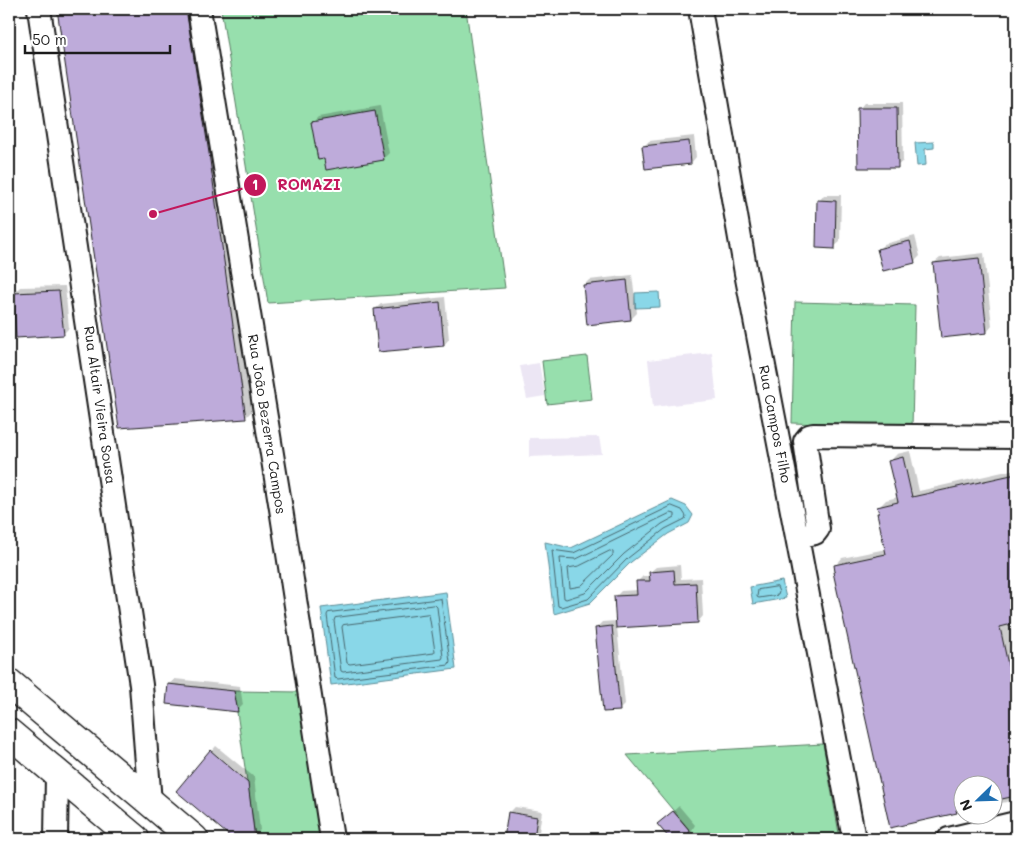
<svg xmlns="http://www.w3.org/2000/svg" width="1025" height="848" viewBox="0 0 1025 848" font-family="Mali,sans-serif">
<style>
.built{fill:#ece6f4}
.green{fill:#97dfad;stroke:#5a7e64}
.water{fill:#89d7e8;stroke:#5d8c96}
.shadow{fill:#0003}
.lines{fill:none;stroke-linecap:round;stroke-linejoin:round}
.shore{stroke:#48676e;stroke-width:1}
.building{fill:#beabda;stroke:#1c1c1c}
.minor-casing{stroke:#1c1c1c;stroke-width:26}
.primary-casing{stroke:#1c1c1c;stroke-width:31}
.minor{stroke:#fff;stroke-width:22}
.primary{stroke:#fff;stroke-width:28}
.labels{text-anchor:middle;stroke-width:4;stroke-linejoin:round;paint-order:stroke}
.street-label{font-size:14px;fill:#1c1c1c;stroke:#fff}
.leader{fill:none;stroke:#c2185b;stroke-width:2}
.callout-dot{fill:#c2185b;stroke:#fff;stroke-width:2}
.mark-label{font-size:15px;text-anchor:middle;font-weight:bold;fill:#fff}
.callout-label{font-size:15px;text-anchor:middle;font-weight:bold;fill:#c2185b;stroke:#fff;stroke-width:4;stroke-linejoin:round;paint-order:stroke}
</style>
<rect width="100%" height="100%" fill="#fff"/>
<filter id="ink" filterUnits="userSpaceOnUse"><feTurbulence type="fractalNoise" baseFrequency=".02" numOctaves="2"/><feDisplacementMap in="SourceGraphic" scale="10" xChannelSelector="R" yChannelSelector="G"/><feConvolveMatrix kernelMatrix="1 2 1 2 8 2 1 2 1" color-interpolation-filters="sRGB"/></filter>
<g filter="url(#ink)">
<!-- built -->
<path class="built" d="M 712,353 L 717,400 L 653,407 L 648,360 Z
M 539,363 L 545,396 L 527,399 L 520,366 Z
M 599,437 L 602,454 L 529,457 L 529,438 Z"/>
<!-- green -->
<path class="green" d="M 221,9 L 466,9 L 505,288 L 268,303 Z
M 795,302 L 915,305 L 912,427 L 792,423 Z
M 587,356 L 592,399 L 547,404 L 542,361 Z
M 234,691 L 299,692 L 320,839 L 253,839 L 255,837 Z
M 823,744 L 840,839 L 697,839 L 627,755 Z"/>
<!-- water -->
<path class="water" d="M 934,142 L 934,148 L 925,149 L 926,165 L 917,166 L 915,143 Z
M 659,292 L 660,307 L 635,308 L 635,293 Z
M 672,500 L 686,506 L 693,515 L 689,523 L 668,534 L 631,562 L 590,603 L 554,614 L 545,542 L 571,548 Z
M 782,581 L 786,598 L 753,604 L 750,587 Z
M 446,592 L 456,669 L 331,685 L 321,608 Z"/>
<!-- shadow -->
<path class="shadow" d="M 58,9 L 195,9 L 254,409 L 245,418 L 120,426 Z
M 864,103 L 902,103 L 903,161 L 897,166 L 859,109 Z
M 380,106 L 389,153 L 383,159 L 312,123 L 318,117 Z
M 694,136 L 696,157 L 691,163 L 644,146 L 649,141 Z
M 824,195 L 841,195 L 840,242 L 834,247 L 819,201 Z
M 915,236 L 920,256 L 914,262 L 879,249 L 884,244 Z
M 984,253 L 992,326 L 987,332 L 934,263 L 940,258 Z
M 632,275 L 637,313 L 631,319 L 588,323 L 584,285 L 589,280 Z
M 65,286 L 69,328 L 63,334 L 14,293 L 20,287 Z
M 445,297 L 449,339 L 444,345 L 375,309 L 381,304 Z
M 910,451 L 919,491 L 1016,469 L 1016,800 L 992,805 L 992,786 L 962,786 L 962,812 L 891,826 L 834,572 L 836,571 L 835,566 L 842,558 L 886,549 L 878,514 L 880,512 L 879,507 L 886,500 L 898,497 L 890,461 L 897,454 Z
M 680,565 L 681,579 L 701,578 L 703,616 L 698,622 L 617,627 L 625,704 L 619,710 L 596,628 L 602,622 L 616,621 L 615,597 L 621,591 L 638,590 L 637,582 L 643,576 L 651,576 L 650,572 L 656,567 Z
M 175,679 L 240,686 L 243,705 L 237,711 L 169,684 Z
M 216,746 L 254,777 L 260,830 L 252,839 L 235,839 L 178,791 Z
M 679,806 L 695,825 L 687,839 L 672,839 L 659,824 Z
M 515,807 L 542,811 L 538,839 L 506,839 L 509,813 Z
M 1016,832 L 1016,839 L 988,839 Z"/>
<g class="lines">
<!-- shore -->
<path class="shore" d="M 672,506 L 682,510 L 686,516 L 685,519 L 665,529 L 628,558 L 588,599 L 561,607 L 558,606 L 552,550 L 573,553 Z
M 671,513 L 675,514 L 675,517 L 662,524 L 624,554 L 585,593 L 566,599 L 564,598 L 560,558 L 576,559 Z
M 610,551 L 613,552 L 613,555 L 581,586 L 570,588 L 568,568 L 579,566 Z
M 777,587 L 779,592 L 778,595 L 759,598 L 757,597 L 758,590 Z
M 441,599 L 450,662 L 449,665 L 338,679 L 335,678 L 327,615 L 328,613 Z
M 435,605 L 437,607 L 443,657 L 442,659 L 343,672 L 341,671 L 334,621 L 335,618 Z
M 429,614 L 435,651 L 434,653 L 350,664 L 347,663 L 342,627 L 343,625 Z"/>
</g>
<!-- building -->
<path class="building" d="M 57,9 L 186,9 L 209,153 L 246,419 L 119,428 Z
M 857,108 L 897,108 L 898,168 L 858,168 Z
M 375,111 L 384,160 L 326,170 L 324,159 L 318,160 L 311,122 Z
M 689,141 L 691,164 L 645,169 L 642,146 Z
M 817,200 L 836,201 L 835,249 L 816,248 Z
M 910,241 L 915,263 L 883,271 L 877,249 Z
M 979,258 L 987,333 L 941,338 L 933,263 Z
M 627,280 L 631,320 L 587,325 L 583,285 Z
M 59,291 L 64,335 L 16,338 L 13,293 Z
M 440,302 L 444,346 L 378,352 L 374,309 Z
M 903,457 L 912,497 L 1016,474 L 1016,623 L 1000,627 L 1016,703 L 1016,796 L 997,800 L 997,798 L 995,798 L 992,786 L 962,786 L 962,809 L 956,810 L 957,813 L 890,828 L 833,572 L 835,572 L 834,565 L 886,554 L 877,513 L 879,513 L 877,507 L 898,502 L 888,461 Z
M 674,570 L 675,584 L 696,583 L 698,623 L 616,628 L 614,596 L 637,595 L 636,581 L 650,581 L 649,572 Z
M 612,626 L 620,711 L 603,712 L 595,628 Z
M 168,684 L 234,691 L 238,712 L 166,704 Z
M 210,750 L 248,783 L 255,839 L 233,839 L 176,791 Z
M 673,811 L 690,831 L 686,839 L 670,839 L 657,824 Z
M 508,812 L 537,817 L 534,839 L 504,839 Z"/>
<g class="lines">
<!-- minor casing -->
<g class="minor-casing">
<path id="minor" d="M 39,9 L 141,685 L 150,803
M 199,9 L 282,515 L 332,839
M 700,9 L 746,273 L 797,537 L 854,839
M 797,537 L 815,533 L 818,529 L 805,441 L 809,436 L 813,435 L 1016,437
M 56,839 L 57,774
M 949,839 L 1016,823"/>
</g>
<!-- primary casing -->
<g class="primary-casing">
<path id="primary" d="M 9,683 L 194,839
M 9,733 L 135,839"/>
</g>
<!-- minor -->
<use href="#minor" class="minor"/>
<!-- primary -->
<use href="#primary" class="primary"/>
</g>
</g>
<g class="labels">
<!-- street labels -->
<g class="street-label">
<text transform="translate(100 405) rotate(82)" y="5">Rua Altair Vieira Sousa</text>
<text transform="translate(267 424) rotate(81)" y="5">Rua João Bezerra Campos</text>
<text transform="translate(775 424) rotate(79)" y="5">Rua Campos Filho</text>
</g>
</g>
<!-- callouts -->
<path class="leader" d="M153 214L255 185"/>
<g class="callout-dot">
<circle cx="153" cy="214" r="5"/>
<circle cx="255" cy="185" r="12"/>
</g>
<g class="mark-label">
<text x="255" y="190">1</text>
</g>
<g class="callout-label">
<text x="309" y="190">ROMAZI</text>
</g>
<!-- margin -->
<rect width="1025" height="848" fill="none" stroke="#fff" stroke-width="30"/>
<rect x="15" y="15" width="995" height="818" fill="none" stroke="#1c1c1c" stroke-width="2" filter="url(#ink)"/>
<!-- north arrow -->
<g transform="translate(978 800) rotate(247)"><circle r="24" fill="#ffffff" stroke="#a4a4a4"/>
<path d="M0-4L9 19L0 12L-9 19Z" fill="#1f6fb2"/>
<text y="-8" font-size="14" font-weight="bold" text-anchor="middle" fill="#1c1c1c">N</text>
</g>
<!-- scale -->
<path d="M25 45v8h145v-8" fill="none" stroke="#1c1c1c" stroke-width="2.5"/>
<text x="32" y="45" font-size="15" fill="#1c1c1c" stroke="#ffffff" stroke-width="4" paint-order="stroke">50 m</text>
</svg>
